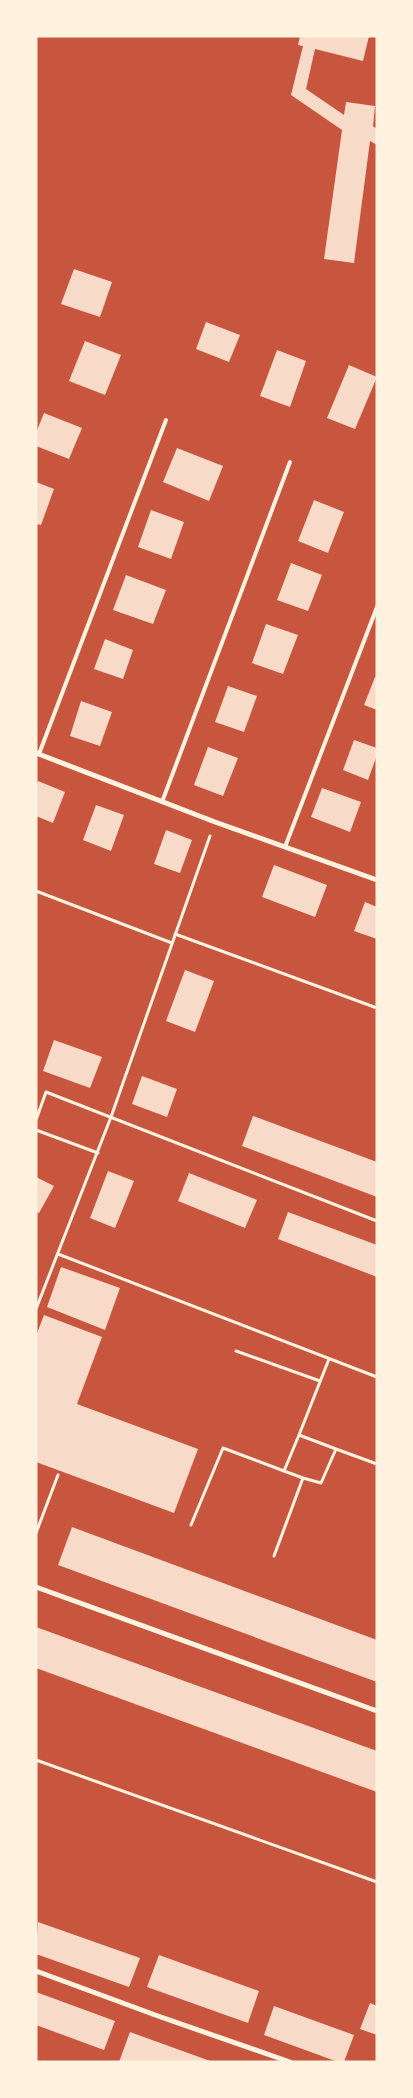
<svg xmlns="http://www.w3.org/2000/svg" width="413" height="2098" viewBox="0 0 413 2098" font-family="Barlow,sans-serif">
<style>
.building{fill:#f7dbc8}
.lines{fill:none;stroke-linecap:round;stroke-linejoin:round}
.path{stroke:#fff3e0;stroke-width:3}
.service{stroke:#fff3e0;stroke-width:4}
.minor{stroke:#fff3e0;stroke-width:5}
</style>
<rect width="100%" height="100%" fill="#c8553d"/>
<!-- building -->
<path class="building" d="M 300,36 L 369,36 L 363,61 L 315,49 L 306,89 L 344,115 L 346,102 L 375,106 L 373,126 L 377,129 L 377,145 L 370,141 L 354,263 L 324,259 L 342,130 L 291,95 L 303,46 L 298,45 Z
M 74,269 L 112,282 L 100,317 L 61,304 Z
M 206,322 L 240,335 L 229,362 L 196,349 Z
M 85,341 L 121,355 L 105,395 L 69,381 Z
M 277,350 L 306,361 L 290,407 L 260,396 Z
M 349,365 L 377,377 L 355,429 L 327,418 Z
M 44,413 L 82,428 L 69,459 L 36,446 L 36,433 Z
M 177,448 L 223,466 L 209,501 L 163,482 Z
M 36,482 L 54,489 L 41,525 L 36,524 Z
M 314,500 L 344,512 L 328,553 L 298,541 Z
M 151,510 L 184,522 L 171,559 L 138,547 Z
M 291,563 L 322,575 L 308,611 L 277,600 Z
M 126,575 L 166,590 L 153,624 L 113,610 Z
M 266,624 L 298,635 L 283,674 L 252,663 Z
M 105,639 L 133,650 L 123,679 L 94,669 Z
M 375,677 L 377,678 L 377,710 L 364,705 Z
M 228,686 L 257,696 L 244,732 L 215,722 Z
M 81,701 L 112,712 L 100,746 L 70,736 Z
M 354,740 L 377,748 L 377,755 L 368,780 L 343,770 Z
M 208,747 L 238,758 L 223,796 L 194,785 Z
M 38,781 L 65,792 L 53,823 L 36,816 L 36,787 Z
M 322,788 L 361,802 L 350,832 L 311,817 Z
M 96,805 L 124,815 L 111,851 L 83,840 Z
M 166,830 L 192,840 L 180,873 L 154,864 Z
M 274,865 L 327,885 L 315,917 L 262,897 Z
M 365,902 L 377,907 L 377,939 L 354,931 Z
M 185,970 L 214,981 L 195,1032 L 166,1021 Z
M 54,1040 L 102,1057 L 90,1088 L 43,1071 Z
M 142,1076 L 177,1089 L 167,1117 L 132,1104 Z
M 253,1116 L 377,1162 L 377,1197 L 242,1146 Z
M 108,1171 L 134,1181 L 115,1228 L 90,1218 Z
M 189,1173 L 257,1200 L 245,1228 L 178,1201 Z
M 36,1177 L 54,1186 L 39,1213 L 36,1212 Z
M 288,1212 L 377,1245 L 377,1277 L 278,1239 Z
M 61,1267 L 120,1288 L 105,1330 L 47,1307 Z
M 44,1315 L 102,1337 L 77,1404 L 198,1449 L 174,1513 L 36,1462 L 36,1336 Z
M 72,1527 L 377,1640 L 377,1682 L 58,1565 Z
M 36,1627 L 377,1751 L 377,1792 L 36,1668 Z
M 38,1922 L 140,1958 L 129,1987 L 36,1954 Z
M 159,1955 L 259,1991 L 248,2023 L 147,1987 Z
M 36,1992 L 115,2021 L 104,2050 L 36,2025 Z
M 370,2003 L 377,2006 L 377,2035 L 360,2029 Z
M 274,2006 L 354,2035 L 344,2062 L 338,2062 L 264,2035 Z
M 130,2032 L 213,2062 L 119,2062 Z"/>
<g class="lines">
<!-- path -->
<path class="path" d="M 36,891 L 172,943
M 175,934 L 377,1008
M 36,1120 L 46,1092 L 377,1221
M 36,1130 L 98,1153
M 58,1254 L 377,1377
M 36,1309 L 111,1117 L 210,836
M 236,1351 L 320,1381
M 299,1435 L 329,1359
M 336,1449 L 377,1464
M 191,1525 L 223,1448 L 284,1471
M 36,1533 L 58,1475
M 274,1556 L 303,1478 L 321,1483 L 336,1449 L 299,1435 L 284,1471 L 303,1478
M 36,1760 L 377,1882"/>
<!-- service -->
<path class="service" d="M 39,754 L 166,420
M 162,802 L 290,462
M 285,847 L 377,607"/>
<!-- minor -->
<path class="minor" d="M 36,753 L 215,822 L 377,880
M 36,1587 L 377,1711
M 36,1971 L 158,2016 L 290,2062"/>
</g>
<!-- border -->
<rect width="413" height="2098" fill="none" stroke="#fff3e0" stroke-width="75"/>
</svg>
